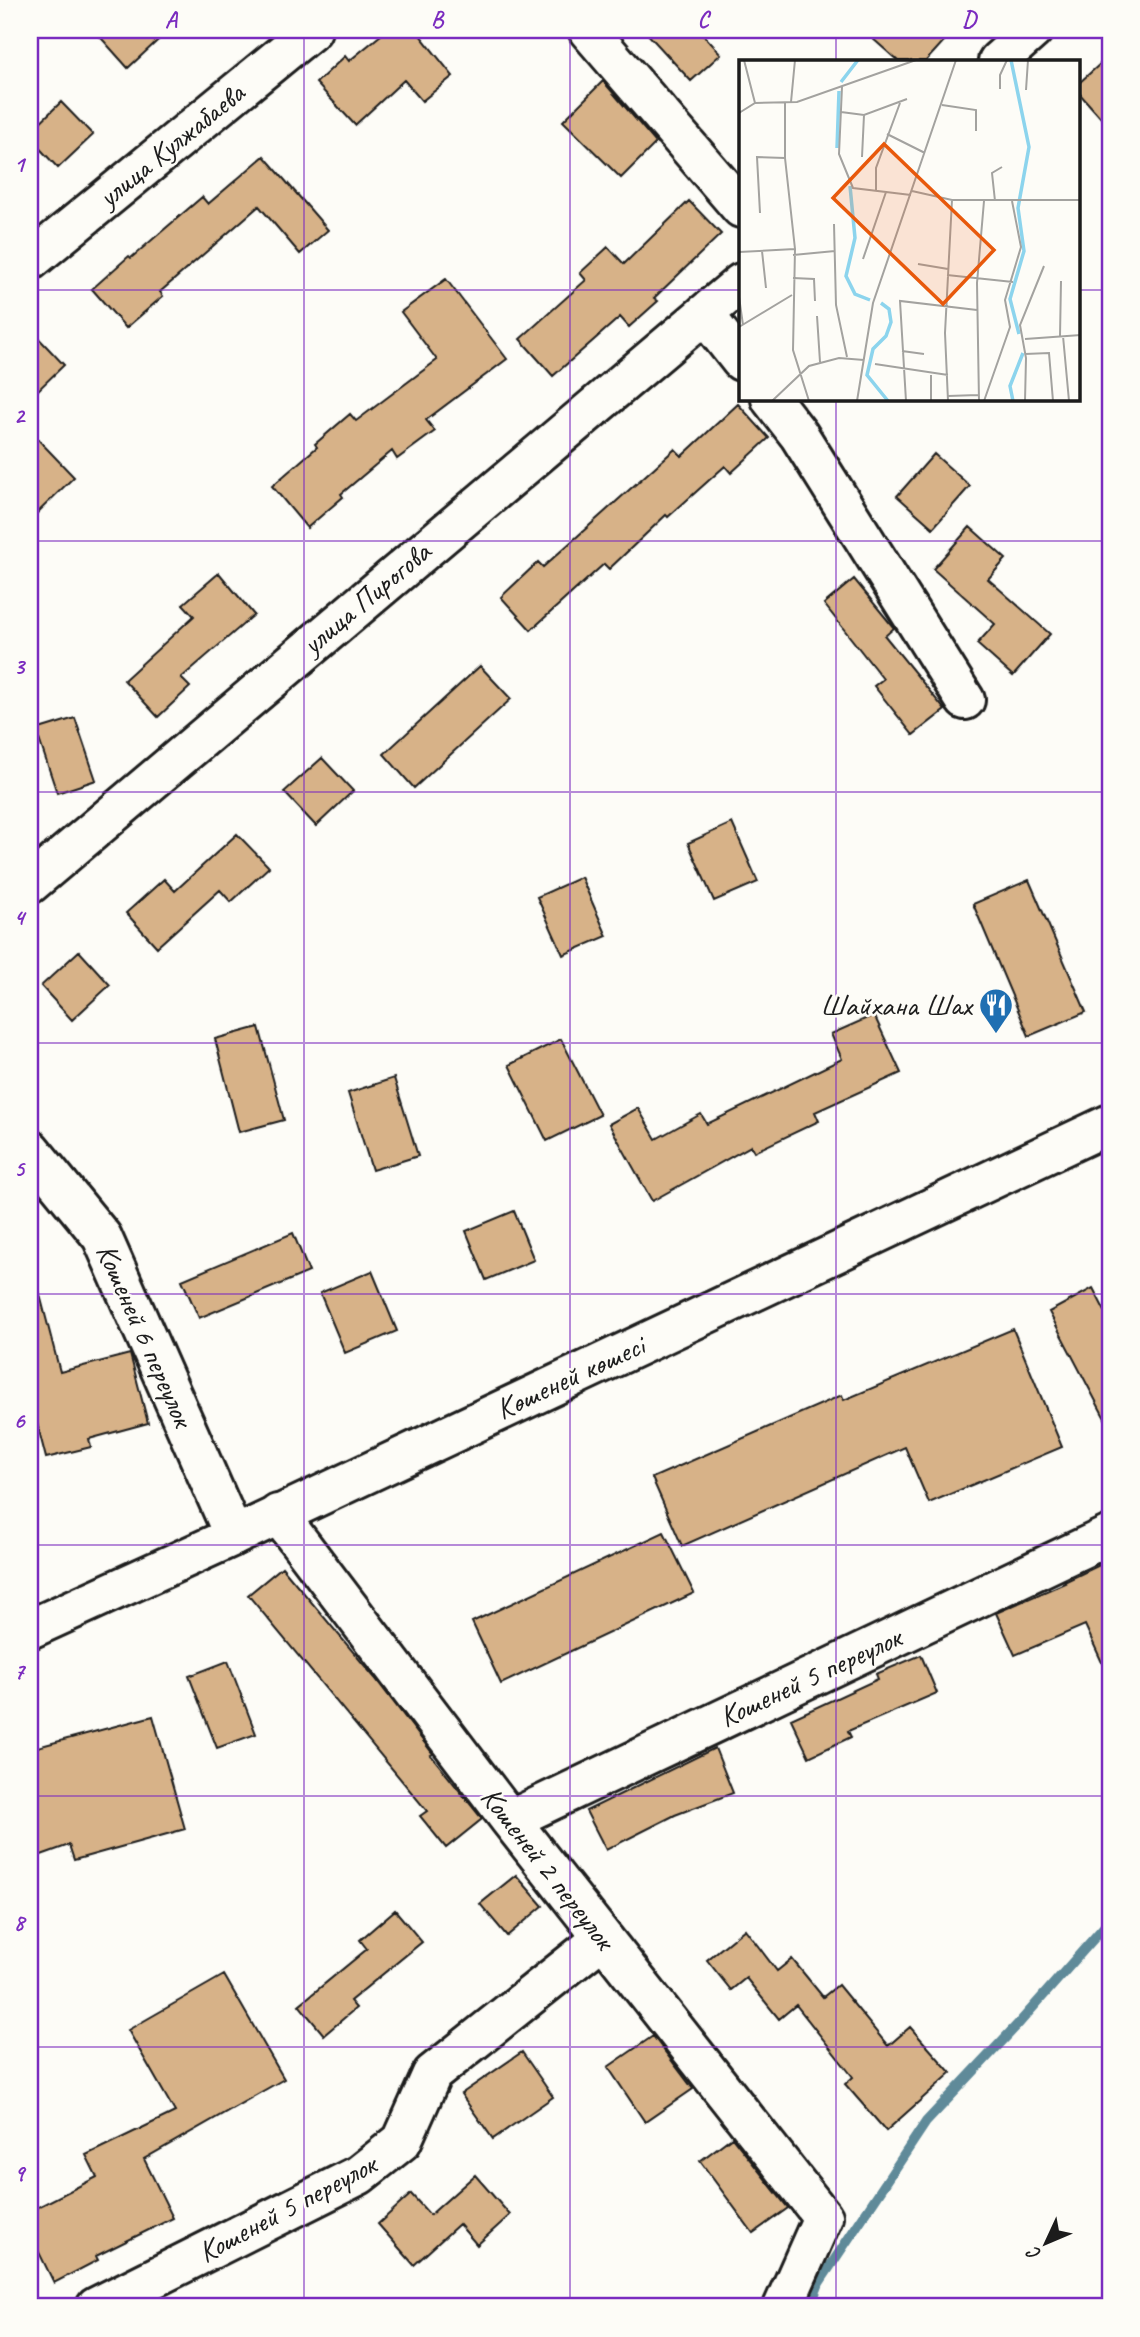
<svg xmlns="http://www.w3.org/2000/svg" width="1140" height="2337" viewBox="0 0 1140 2337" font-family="Caveat,sans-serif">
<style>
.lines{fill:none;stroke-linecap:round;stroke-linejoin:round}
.stream{stroke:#5f8a99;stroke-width:10}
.building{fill:#d7b288;stroke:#1c1c1c;stroke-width:2}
.street-casing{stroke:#1c1c1c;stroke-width:44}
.secondary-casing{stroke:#1c1c1c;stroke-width:44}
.street{stroke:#fdfcf7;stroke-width:38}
.secondary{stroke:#fdfcf7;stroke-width:38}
.grid{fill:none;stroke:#7b2cbf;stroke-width:2;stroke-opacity:0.55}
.labels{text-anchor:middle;stroke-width:5;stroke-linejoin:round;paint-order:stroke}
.street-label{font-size:30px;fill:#1c1c1c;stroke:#fdfcf7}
.poi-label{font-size:30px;fill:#1c1c1c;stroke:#fdfcf7;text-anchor:end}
.inset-river{fill:none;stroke:#8cd4ed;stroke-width:3.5}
.inset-road{fill:none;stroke:#a3a29f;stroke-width:2}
.view{fill:#e8590c;fill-opacity:0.15;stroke:#e8590c;stroke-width:3.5}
.inset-edge{fill:none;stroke:#1c1c1c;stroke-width:3.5}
.neatline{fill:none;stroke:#7b2cbf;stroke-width:2.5}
.grid-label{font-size:23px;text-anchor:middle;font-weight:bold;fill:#7b2cbf}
</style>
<rect width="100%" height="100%" fill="#fdfcf7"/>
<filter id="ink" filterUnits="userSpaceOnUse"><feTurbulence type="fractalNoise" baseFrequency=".0143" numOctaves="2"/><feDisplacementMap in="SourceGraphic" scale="14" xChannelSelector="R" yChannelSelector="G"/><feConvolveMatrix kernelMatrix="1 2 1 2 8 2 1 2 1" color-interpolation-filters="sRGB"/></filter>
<g filter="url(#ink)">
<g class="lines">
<!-- stream -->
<path class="stream" d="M 810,2307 L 819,2283 L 926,2122 L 1020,2022 L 1110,1920"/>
</g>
<!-- building -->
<path class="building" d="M 94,30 L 169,30 L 128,68 Z
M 387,30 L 416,30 L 453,76 L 422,101 L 404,80 L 355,125 L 316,83 L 345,56 L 349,61 Z
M 644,30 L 699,30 L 721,54 L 691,81 Z
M 863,30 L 954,30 L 926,61 L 898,61 Z
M 1110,55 L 1110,128 L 1079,93 L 1079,83 Z
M 603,81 L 656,143 L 621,178 L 563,121 Z
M 61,102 L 93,135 L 58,168 L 30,138 L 30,132 Z
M 264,156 L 328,230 L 300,254 L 259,206 L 160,292 L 163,296 L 126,328 L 92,289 L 129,256 L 131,258 L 202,197 L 208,204 Z
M 689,201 L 721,234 L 654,298 L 658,301 L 629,327 L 620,317 L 553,376 L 520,339 L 586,280 L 580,273 L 608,247 L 624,264 Z
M 446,279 L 507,359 L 426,420 L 435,431 L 397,459 L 392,451 L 341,494 L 343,497 L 307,528 L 272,486 L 317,447 L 315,444 L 350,414 L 356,421 L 437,360 L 401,312 Z
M 30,329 L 64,365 L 30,398 Z
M 738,404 L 769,438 L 731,473 L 725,466 L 668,517 L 666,515 L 609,569 L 604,564 L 531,630 L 501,597 L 538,562 L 543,567 L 675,449 L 682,456 Z
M 30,431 L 74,477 L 30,520 Z
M 934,454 L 970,486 L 933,528 L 897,496 Z
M 970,527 L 1006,559 L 988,579 L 1050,634 L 1013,676 L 977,644 L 995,624 L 933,569 Z
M 219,573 L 254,615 L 181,678 L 190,687 L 158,717 L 124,680 L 194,616 L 183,604 Z
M 854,579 L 894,628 L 885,636 L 945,710 L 913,735 L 874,686 L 883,679 L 824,604 Z
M 480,666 L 511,699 L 414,788 L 384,754 Z
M 75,718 L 96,780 L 57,793 L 36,730 Z
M 322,758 L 353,791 L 316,826 L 284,792 Z
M 732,823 L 758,882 L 714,901 L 688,843 Z
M 237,834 L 269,867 L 231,902 L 220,890 L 157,947 L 126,913 L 164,879 L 175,891 Z
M 581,877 L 607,936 L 563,955 L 537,897 Z
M 1029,880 L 1086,1012 L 1029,1036 L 973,904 Z
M 79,951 L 110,985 L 72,1020 L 41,986 Z
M 874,1015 L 901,1073 L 815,1112 L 819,1121 L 754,1152 L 751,1146 L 652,1201 L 609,1124 L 638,1108 L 656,1139 L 701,1114 L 707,1124 L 842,1059 L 831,1034 Z
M 259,1027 L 284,1120 L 239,1132 L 215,1039 Z
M 561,1039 L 600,1115 L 547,1141 L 509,1065 Z
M 394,1078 L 418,1156 L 372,1170 L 348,1093 Z
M 514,1211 L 534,1260 L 486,1280 L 466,1231 Z
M 293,1233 L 309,1272 L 199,1318 L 182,1280 Z
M 372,1271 L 397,1331 L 345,1353 L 320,1293 Z
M 1093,1288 L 1110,1321 L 1110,1428 L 1049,1312 Z
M 39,1291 L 60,1372 L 130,1354 L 148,1423 L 89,1439 L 91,1447 L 46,1458 L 30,1396 L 30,1293 Z
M 1013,1329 L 1062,1447 L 929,1503 L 905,1447 L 682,1546 L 652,1478 L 842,1395 L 844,1400 Z
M 664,1532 L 694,1593 L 501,1684 L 472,1622 Z
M 1110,1560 L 1110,1680 L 1085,1625 L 1015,1655 L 996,1613 L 1065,1583 L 1064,1582 Z
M 282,1567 L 375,1678 L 433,1754 L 431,1755 L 482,1819 L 446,1848 L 420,1816 L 427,1811 L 248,1595 Z
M 921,1655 L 937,1693 L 848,1731 L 851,1737 L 809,1757 L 791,1719 L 878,1679 L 876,1674 Z
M 228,1661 L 256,1734 L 217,1748 L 189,1676 Z
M 153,1716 L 185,1829 L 74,1860 L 69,1845 L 30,1859 L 30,1749 Z
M 715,1748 L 733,1793 L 675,1815 L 606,1850 L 586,1811 Z
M 516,1875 L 543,1906 L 507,1936 L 480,1904 Z
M 395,1910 L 422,1942 L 350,2001 L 356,2008 L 324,2035 L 299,2005 L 367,1949 L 360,1940 Z
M 745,1929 L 777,1971 L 792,1959 L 823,1997 L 838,1985 L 888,2046 L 910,2027 L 951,2073 L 886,2131 L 845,2084 L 853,2077 L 796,2005 L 779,2019 L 746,1978 L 731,1990 L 707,1960 Z
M 224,1975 L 284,2079 L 144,2159 L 173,2218 L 96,2256 L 98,2260 L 54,2283 L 30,2234 L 30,2211 L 97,2177 L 86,2155 L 175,2112 L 128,2030 Z
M 653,2036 L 693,2089 L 645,2122 L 608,2067 Z
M 522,2052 L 553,2097 L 493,2139 L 461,2094 Z
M 732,2137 L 788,2208 L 753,2233 L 700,2161 Z
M 475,2175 L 510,2215 L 477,2245 L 459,2224 L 414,2265 L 378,2224 L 411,2194 L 430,2215 Z"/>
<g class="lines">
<!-- street casing -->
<g class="street-casing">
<path id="street" d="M 588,30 L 741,208
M 998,61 L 1033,30
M 30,261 L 312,30
M 704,314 L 741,361
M 771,399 L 799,435 L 965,700
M 30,884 L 741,283
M 30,1149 L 102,1237 L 234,1536
M 278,1514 L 510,1820 L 823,2217 L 783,2307
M 510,1820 L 1110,1535
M 96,2307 L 359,2175 L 402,2141 L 432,2074 L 603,1938"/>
</g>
<!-- secondary casing -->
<g class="secondary-casing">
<path id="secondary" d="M 30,1629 L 234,1536 L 1110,1124"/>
</g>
<!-- street -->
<use href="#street" class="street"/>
<!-- secondary -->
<use href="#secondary" class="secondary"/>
</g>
</g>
<!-- grid -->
<path class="grid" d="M 304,30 L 304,2307M 570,30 L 570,2307M 836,30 L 836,61M 30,290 L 741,290M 1079,290 L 1110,290M 836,399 L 836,2307M 30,541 L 1110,541M 30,792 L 1110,792M 30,1043 L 1110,1043M 30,1294 L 1110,1294M 30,1545 L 1110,1545M 30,1796 L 1110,1796M 30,2047 L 1110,2047"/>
<!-- icons -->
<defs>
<g id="restaurant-pin" transform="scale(1.75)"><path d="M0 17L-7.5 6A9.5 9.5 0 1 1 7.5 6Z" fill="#1f6fb2" stroke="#fdfcf7"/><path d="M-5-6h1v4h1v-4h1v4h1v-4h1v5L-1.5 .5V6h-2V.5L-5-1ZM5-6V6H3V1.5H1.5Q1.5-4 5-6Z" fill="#fff"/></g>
</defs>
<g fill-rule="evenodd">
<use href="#restaurant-pin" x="996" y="1005"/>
</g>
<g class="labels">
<!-- street labels -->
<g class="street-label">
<text transform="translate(171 145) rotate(-39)" y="10">улица Кулжабаева</text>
<text transform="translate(366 598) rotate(-40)" y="10">улица Пирогова</text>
<text transform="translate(145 1335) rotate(66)" y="10">Кошеней 6 переулок</text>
<text transform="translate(570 1377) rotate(-25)" y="10">Көшеней көшесі</text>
<text transform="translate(810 1677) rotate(-25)" y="10">Кошеней 5 переулок</text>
<text transform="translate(548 1868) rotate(52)" y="10">Кошеней 2 переулок</text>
<text transform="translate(287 2208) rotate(-28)" y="10">Кошеней 5 переулок</text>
</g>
<!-- poi labels -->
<g class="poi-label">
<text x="972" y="1015">Шайхана Шах</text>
</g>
</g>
<!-- overview -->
<g transform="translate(739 60)">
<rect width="341" height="341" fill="#fdfcf7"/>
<path class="inset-river" d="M 272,0 L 290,87 L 279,148 L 285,191 L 271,239 L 280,274M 102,22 L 119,0M 98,88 L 100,31M 111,126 L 116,178 L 107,216 L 116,234 L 131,240M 142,243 L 150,249 L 152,262 L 147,276 L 134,289 L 128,315 L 149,341M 274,341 L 271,326 L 284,293"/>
<path class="inset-road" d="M 5,0 L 16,43M 103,27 L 100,94 L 114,128 L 172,135M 261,29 L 261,15 L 268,0M 287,30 L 289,0M 52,42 L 56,0M 46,43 L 46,98 L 56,189 L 54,290 L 70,341M 203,45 L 237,50 L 237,71M 102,52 L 125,55 L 168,39M 0,53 L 16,43 L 58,42 L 177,0M 148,74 L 186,93M 123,97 L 125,55M 137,131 L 137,108 L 161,43M 173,131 L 213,140 L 342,140M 256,141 L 253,113 L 263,107M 21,153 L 18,97 L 46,98M 95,164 L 97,245 L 108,297M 23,191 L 27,228M 0,192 L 56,189M 54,195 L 96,191M 124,199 L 147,132M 179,204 L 209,209M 208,215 L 274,222M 54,218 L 75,219 L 76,241M 0,237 L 4,265M 78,256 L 81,302M 0,267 L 53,235M 321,276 L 322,221M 324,276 L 330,341M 286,279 L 342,275M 163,291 L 185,294M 286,294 L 310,293 L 314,341M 136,304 L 209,315M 209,336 L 239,335M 33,341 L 70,306 L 100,298 L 125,300M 118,341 L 134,243 L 217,0M 167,341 L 161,241 L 238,250M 192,341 L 192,315M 209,341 L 206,273 L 213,140M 240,341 L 238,223 L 245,141M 245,341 L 271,267 L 266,240 L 282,187 L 273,141M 286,341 L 287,298 L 281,265 L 305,206"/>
<path class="view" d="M 145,84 L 255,190 L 204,244 L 94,138 Z"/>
<rect width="341" height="341" class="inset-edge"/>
</g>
<!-- margin -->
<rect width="1140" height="2337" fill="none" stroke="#fdfcf7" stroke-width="77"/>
<!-- north arrow -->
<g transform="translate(1046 2243) rotate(226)" stroke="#fdfcf7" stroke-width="5" paint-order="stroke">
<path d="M0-5L12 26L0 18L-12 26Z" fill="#1c1c1c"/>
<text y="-10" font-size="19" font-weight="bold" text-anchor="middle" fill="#1c1c1c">С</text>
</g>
<rect x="38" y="38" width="1064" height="2260" class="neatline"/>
<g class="grid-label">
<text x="171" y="27">A</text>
<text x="437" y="27">B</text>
<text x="703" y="27">C</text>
<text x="969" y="27">D</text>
<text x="19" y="172">1</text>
<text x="19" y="423">2</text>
<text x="19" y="674">3</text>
<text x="19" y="925">4</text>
<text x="19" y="1176">5</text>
<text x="19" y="1428">6</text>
<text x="19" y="1679">7</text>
<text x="19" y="1930">8</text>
<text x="19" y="2181">9</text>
</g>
</svg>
